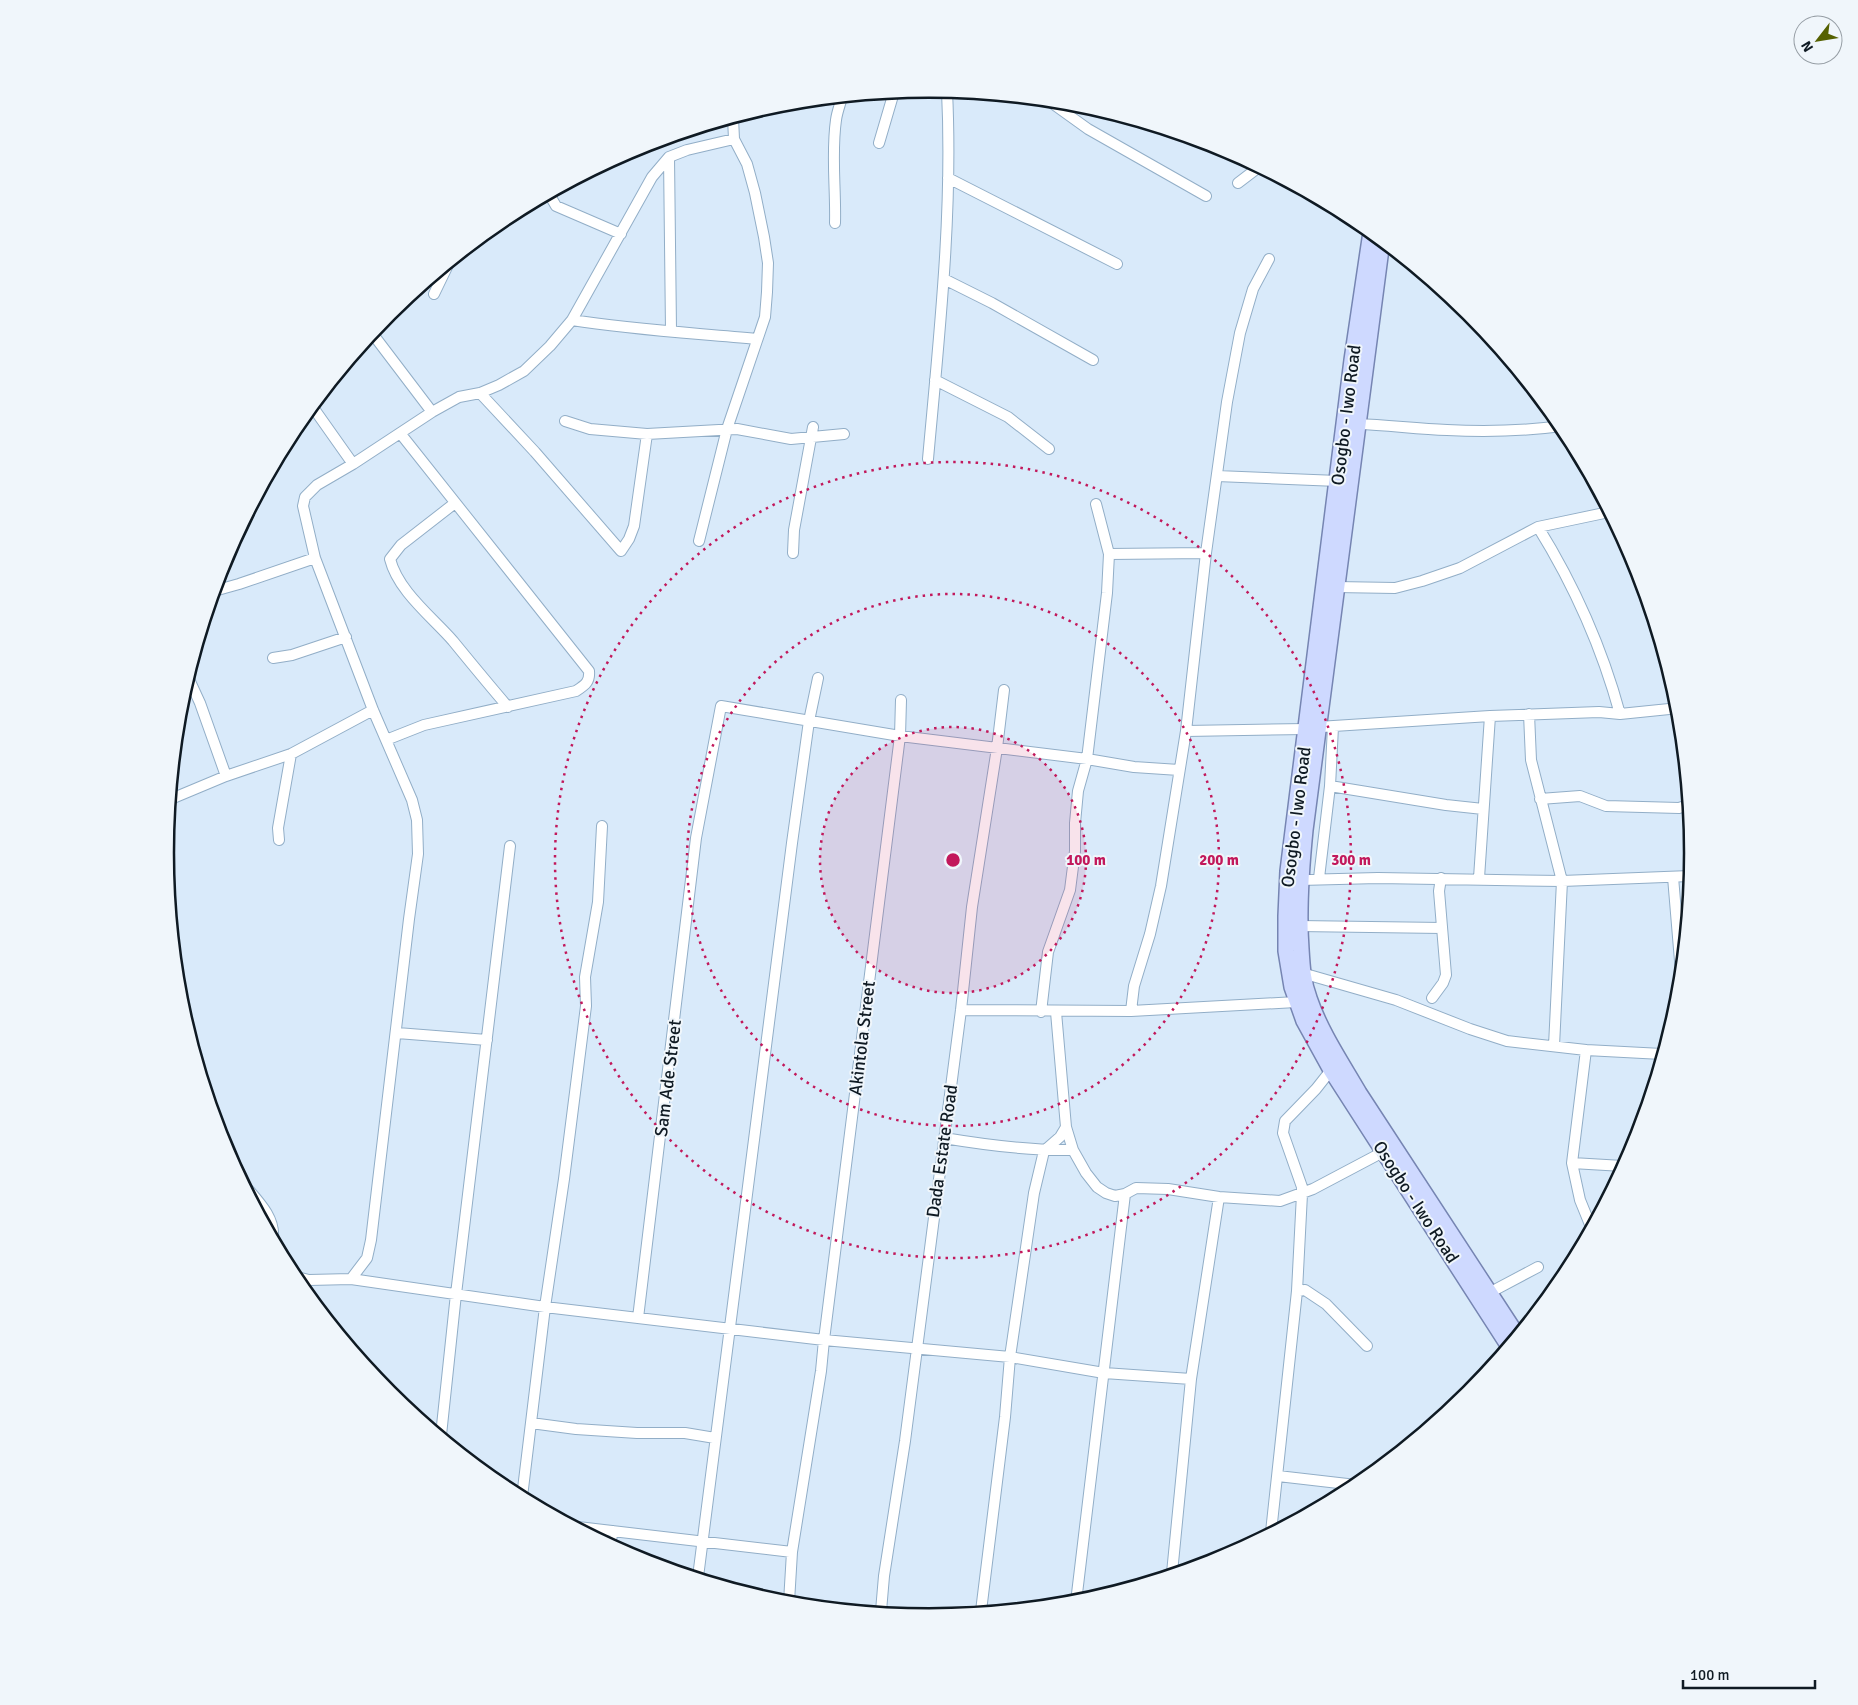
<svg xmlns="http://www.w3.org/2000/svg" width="1858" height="1705" viewBox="0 0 1858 1705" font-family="Signika,sans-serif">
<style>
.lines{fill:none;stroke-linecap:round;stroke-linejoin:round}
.street-casing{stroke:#92aec7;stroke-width:12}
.primary-casing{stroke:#7685b2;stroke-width:18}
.street{stroke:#fff;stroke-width:10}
.primary{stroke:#ced9ff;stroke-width:15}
.ring{fill:none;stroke:#c2185b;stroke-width:2.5;stroke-dasharray:2.5 5}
.labels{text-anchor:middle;stroke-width:4;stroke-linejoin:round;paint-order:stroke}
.street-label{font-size:18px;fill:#0f1a23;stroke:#f0f6fb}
.rim{fill:none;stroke:#0f1a23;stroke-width:2.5}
.centre{fill:#c2185b;stroke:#f0f6fb;stroke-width:2.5}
.ring-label{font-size:15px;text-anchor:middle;font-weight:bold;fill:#c2185b;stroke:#f0f6fb;stroke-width:4;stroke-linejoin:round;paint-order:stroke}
</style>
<rect width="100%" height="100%" fill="#d9eafa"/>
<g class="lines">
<!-- street casing -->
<g class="street-casing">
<path id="street" d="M 1049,101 L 1088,129 L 1206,196
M 879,143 L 894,92
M 669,157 L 671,330
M 948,178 L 1117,264
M 1238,183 L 1259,167
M 549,194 L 556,206 L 621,234
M 835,223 C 836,189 831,154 836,120 C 837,112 840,105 842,97
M 944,279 L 992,303 L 1093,360
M 434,294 L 449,263
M 572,320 C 634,330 695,333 757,339
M 372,333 L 432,412
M 935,380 L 1008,417 L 1049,449
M 480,393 L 535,452 L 621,551 L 629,539 L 634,526 L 647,434
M 312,406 L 353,464
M 565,421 L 590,429 L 647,434 L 737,429 L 791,439 L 844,434
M 1358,424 C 1388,425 1417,429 1447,430 C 1485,432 1524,431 1562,426
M 928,459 C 939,337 953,213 947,91
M 1217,476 L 1338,481
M 455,503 L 401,545 L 390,559 C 398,591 432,617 453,641 C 471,663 489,685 508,707
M 1538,527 C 1574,585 1602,648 1620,714
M 699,541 L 727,429 L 765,317 L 767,292 L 768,263 L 764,237 L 755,193 L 747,164 L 734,139 L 733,118
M 793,553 L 794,530 L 813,427
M 1109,554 L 1206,553
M 1336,587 L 1395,588 L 1422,581 L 1460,568 L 1538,527 L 1609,512
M 214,591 L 239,584 L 315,558
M 273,658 L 292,655 L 346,637
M 188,677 L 200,703 L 226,776
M 1529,714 L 1531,760 L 1562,881 L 1554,1046
M 1318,727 L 1490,716 L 1599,712 L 1620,714 L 1679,708
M 1186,731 L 1307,729
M 386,740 L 424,725 L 576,691 C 585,685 590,682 589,671 L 400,433
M 1330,786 L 1446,805 L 1483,809
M 171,799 L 226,776 L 291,754 L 373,710
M 1540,799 L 1580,796 L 1606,806 L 1679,808 L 1688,805
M 279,840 L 278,828 L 291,754
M 1673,877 L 1681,973
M 1319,878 L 1330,786 L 1333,727
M 1479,878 L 1490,716
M 1300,880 L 1378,878 L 1562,881 L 1690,876
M 1299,926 L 1442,928
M 1302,973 L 1396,1000 L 1470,1029 L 1507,1041 L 1586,1050 L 1662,1054
M 1432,998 L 1443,983 L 1446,975 L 1439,891 L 1441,878
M 961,1010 L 1131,1011 L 1296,1002
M 1131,1011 L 1134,986 L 1150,934 L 1161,886 L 1186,731 L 1206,553 L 1227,402 L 1240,333 L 1253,289 L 1269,259
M 1041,1012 L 1048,952 L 1070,890 L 1075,851 L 1075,823 L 1078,791 L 1087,759 L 1107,593 L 1109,554 L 1096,504
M 1056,1012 L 1066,1127 L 1073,1150 L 1086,1173 L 1097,1187 L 1106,1193 L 1115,1196 L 1125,1194 L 1136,1188 L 1168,1189 L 1219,1197 L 1280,1201 L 1313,1189 L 1383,1152
M 397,1033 L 487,1040
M 1586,1050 L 1572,1163 L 1580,1200 L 1591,1227
M 944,1138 C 986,1145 1031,1151 1073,1150
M 1572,1163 L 1623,1166
M 247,1188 C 259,1202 275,1218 273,1238
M 293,1276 L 309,1280 L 351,1279 L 545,1307 L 824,1340 L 1010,1357 L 1104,1373 L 1191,1379
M 351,1279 L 367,1258 L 371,1240 L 409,919 L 418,854 L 417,820 L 412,800 L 373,710 L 315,558 L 303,506 L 305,497 L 317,485 L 353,464 L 432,412 L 459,397 L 480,393 L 499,385 L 524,371 L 550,346 L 572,320 L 652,177 L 669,157 L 687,150 L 734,139
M 1297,1291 L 1305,1290 L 1326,1304 L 1367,1346
M 1489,1293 L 1538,1267
M 638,1318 L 696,838 L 721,706 L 900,736 L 1087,759 L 1134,767 L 1179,770
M 531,1423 L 576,1429 L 637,1433 L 685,1433 L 715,1438
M 441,1435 L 456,1294 L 510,846
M 1278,1476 L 1356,1485
M 522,1497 L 545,1307 L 564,1179 L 586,1006 L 585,977 L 598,902 L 602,826
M 578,1527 L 792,1552
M 1271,1532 L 1297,1291 L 1302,1194 L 1302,1187 L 1283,1133 L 1285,1121 L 1316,1089 L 1331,1070
M 610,1544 L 613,1531
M 1172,1573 L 1191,1379 L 1219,1197
M 698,1577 L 792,843 L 809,721 L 818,678
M 789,1602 L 792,1552 L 821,1371 L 824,1340 L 900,736 L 901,700
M 1076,1602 L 1125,1194
M 881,1611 L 884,1576 L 905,1441 L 961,1010 L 972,907 L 997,748 L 1004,690
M 981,1611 L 1005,1417 L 1010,1357 L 1034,1193 L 1044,1151 L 1060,1137 L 1066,1127"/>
</g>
<!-- primary casing -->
<g class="primary-casing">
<path id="primary" d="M 1371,232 L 1352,360 L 1288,871 L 1286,916 L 1286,951 L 1292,987 L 1304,1021 L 1331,1070 L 1508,1345
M 1382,241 L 1305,830 C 1301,870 1298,909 1301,949 C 1302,966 1303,982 1309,998 C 1320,1031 1341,1062 1359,1093 L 1517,1335"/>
</g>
<!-- street -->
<use href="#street" class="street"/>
<!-- primary -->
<use href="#primary" class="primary"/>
</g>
<!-- distance rings -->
<circle cx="953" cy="860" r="133" fill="#c2185b" fill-opacity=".12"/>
<g class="ring">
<circle cx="953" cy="860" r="133"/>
<circle cx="953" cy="860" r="266"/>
<circle cx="953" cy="860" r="398"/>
</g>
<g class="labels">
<!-- street labels -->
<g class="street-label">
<text transform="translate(1346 415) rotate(-83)" y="6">Osogbo - Iwo Road</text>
<text transform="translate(1296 817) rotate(-83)" y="6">Osogbo - Iwo Road</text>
<text transform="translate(862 1038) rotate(-83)" y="6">Akintola Street</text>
<text transform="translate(668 1078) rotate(-83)" y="6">Sam Ade Street</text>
<text transform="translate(942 1151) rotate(-82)" y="6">Dada Estate Road</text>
<text transform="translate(1416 1202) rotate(57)" y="6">Osogbo - Iwo Road</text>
</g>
</g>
<!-- crop -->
<path d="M0 0H1858V1705H0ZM174 853a755 755 0 1 1 1510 0a755 755 0 1 1-1510 0Z" fill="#f0f6fb" fill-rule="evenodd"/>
<path class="rim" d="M174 853a755 755 0 1 1 1510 0a755 755 0 1 1-1510 0Z"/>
<circle cx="953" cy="860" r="8" class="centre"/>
<g class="ring-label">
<text x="1086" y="865">100 m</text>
<text x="1219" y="865">200 m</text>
<text x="1351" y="865">300 m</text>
</g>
<!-- north arrow -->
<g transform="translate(1818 40) rotate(239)"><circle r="24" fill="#f0f6fb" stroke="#969ea5"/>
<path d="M0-4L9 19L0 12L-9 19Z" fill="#556101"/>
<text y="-8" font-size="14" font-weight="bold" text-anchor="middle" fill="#0f1a23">N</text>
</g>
<!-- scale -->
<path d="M1683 1680v8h132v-8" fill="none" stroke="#0f1a23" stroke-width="2.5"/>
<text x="1690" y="1680" font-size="15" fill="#0f1a23" stroke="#f0f6fb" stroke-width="4" paint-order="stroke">100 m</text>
</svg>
